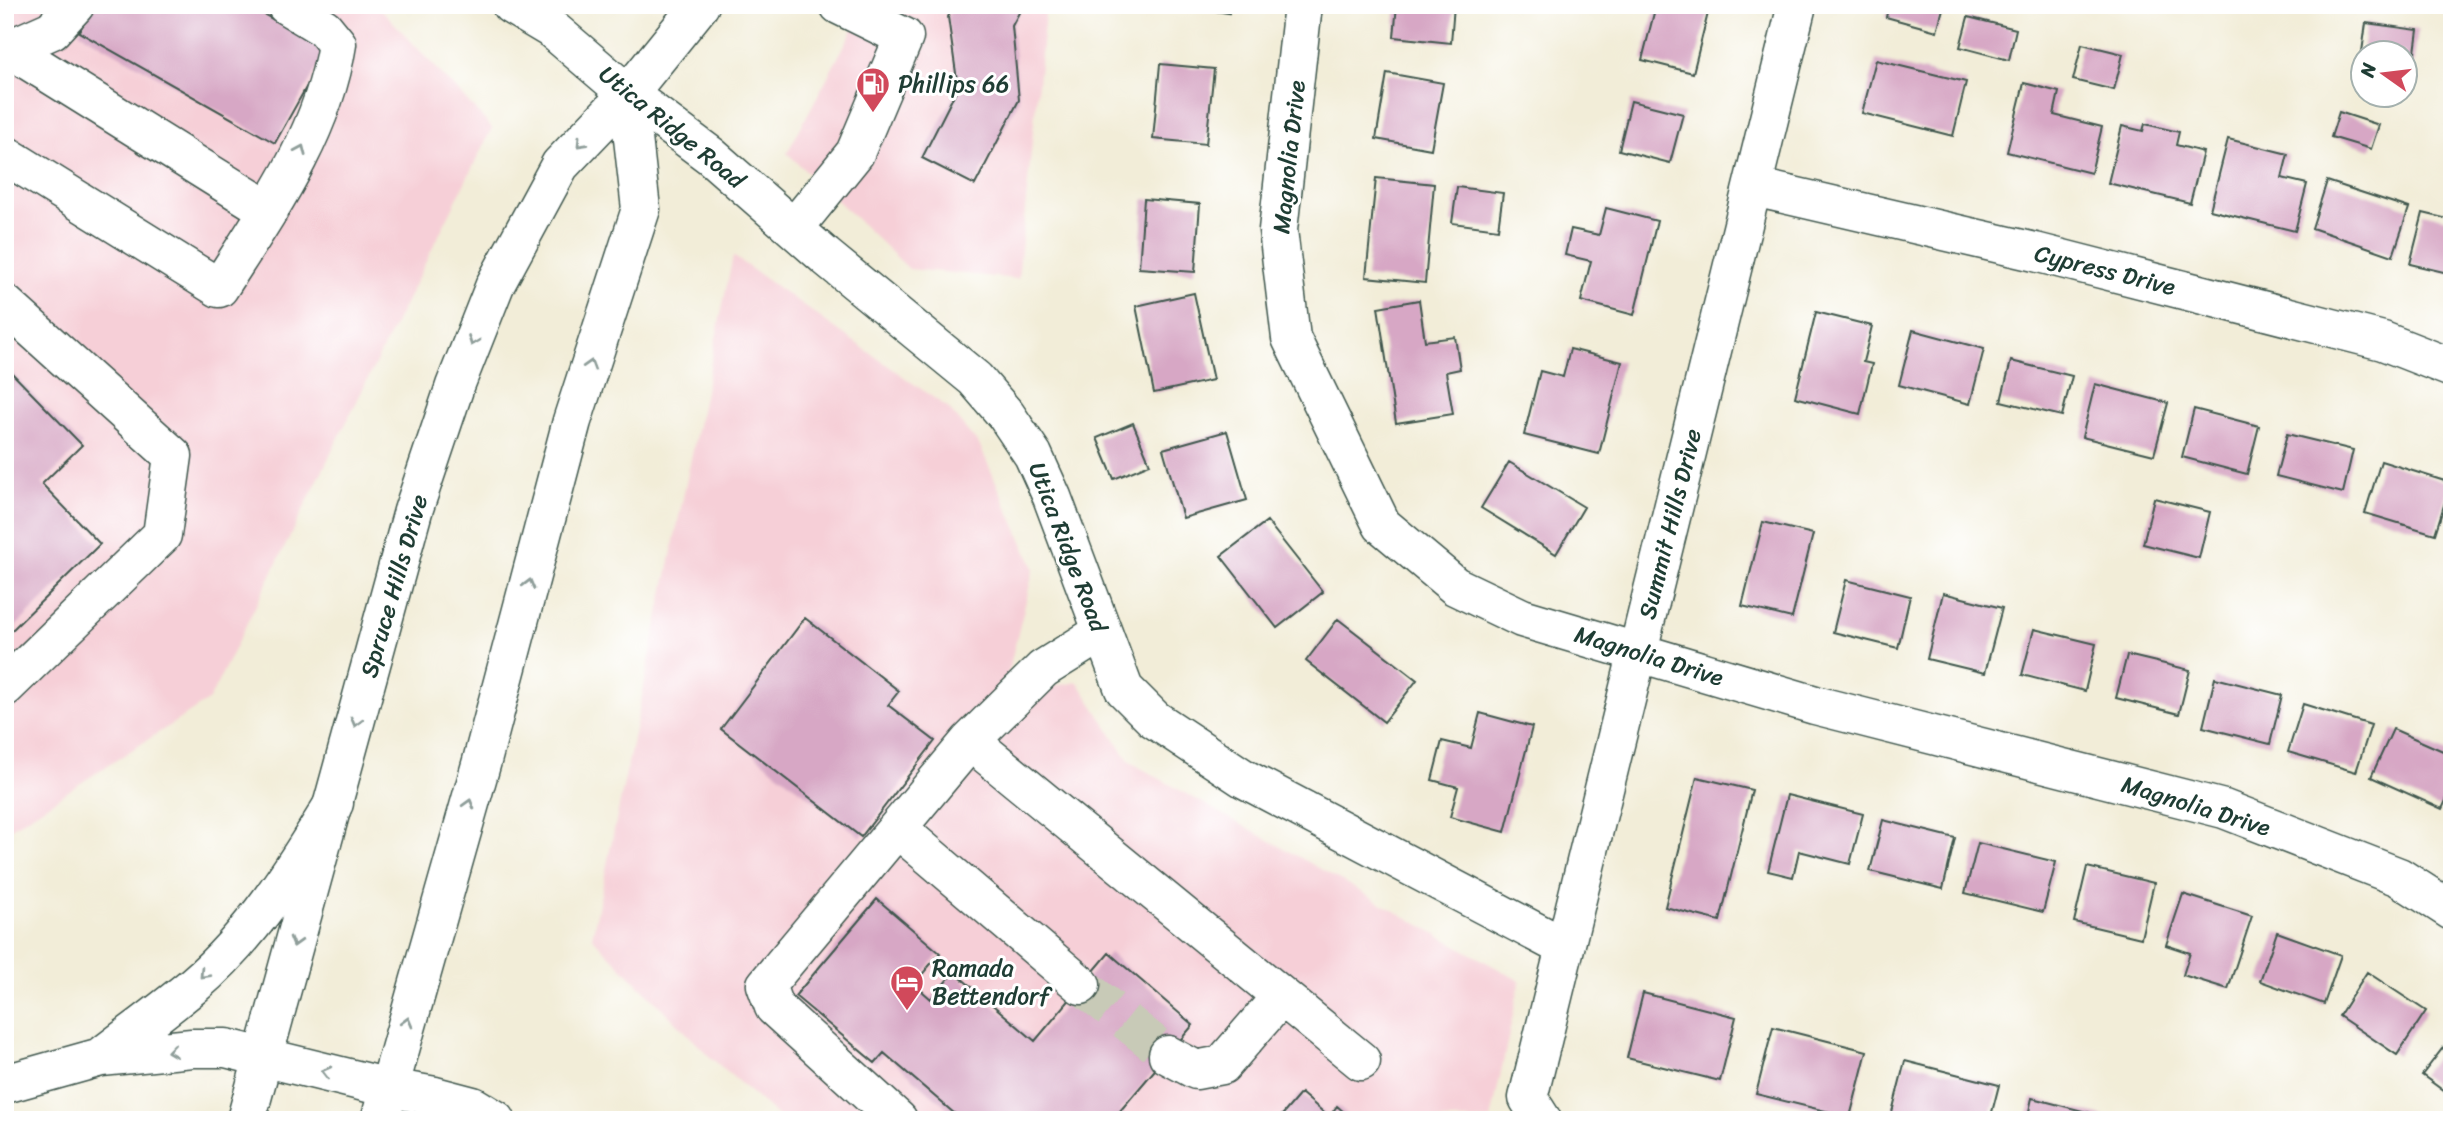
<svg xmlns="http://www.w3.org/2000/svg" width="2457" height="1125" viewBox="0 0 2457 1125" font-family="Sriracha,sans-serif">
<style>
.built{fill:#f6cfd7}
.building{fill:#d7a7c5}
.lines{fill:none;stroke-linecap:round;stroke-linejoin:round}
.minor-tunnel{stroke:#c8cab7;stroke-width:38;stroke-dasharray:38 19;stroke-linecap:butt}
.minor-casing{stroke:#3f574d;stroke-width:41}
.major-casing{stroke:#3f574d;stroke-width:41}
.highway-casing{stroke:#3f574d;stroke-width:41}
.minor{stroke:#fff;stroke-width:38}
.major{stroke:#fff;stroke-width:38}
.highway{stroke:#fff;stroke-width:38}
.oneway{stroke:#8f9e9a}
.labels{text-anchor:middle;stroke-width:6;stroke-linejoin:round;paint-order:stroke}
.poi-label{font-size:24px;fill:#1f3d34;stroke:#fff;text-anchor:start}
.street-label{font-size:24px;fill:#1f3d34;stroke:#fff}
</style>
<rect width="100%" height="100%" fill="#fff"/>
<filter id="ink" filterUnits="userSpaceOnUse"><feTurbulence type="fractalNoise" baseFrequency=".0143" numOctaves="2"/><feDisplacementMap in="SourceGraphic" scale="14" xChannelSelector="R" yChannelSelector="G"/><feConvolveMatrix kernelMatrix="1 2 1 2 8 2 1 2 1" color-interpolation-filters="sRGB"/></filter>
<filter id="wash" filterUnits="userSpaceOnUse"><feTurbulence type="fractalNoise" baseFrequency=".00686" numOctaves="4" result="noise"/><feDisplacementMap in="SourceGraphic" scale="28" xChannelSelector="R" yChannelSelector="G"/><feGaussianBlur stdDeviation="1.57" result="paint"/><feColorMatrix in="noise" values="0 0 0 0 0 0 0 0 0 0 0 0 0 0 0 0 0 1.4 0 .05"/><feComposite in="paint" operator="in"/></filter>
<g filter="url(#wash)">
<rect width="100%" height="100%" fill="#f2edd8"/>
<!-- built -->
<path class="built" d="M 5,5 L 373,5 L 383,11 L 492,128 L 209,700 L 5,832 Z
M 866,5 L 1046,5 L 1018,279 L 909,269 L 787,153 Z
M 733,256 L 948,408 L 980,446 L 1034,568 L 1003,694 L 1078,682 L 1130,762 L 1520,981 L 1491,1120 L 782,1120 L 709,1056 L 592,937 Z"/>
<g id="blocks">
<!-- building -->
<path class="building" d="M 94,5 L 247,5 L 327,50 L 275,143 L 79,32 Z
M 954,5 L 1023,5 L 1012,26 L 1019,100 L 975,185 L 922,158 L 958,87 L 948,17 Z
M 1176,5 L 1230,5 L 1229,13 Z
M 1397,5 L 1454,5 L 1451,43 L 1394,37 Z
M 1656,5 L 1710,5 L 1693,73 L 1642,60 Z
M 1889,5 L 1944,5 L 1937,31 L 1886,17 Z
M 1968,17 L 2016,29 L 2009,60 L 1960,47 Z
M 2366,23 L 2418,30 L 2413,67 L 2404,65 L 2404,52 L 2362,52 Z
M 2082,44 L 2123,54 L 2114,90 L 2073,80 Z
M 1876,60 L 1966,82 L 1953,136 L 1862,113 Z
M 1160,64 L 1214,69 L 1206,144 L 1153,139 Z
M 1387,73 L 1443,83 L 1431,149 L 1376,139 Z
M 2024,83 L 2059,92 L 2054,115 L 2102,127 L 2091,173 L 2007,152 Z
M 1631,101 L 1683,114 L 1670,163 L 1619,150 Z
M 2339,112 L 2379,125 L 2371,149 L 2331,137 Z
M 2145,124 L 2179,132 L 2176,145 L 2203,152 L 2190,203 L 2108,183 L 2122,126 L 2143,131 Z
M 2228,139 L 2288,154 L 2282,178 L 2307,184 L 2295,231 L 2210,210 Z
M 1376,178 L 1434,184 L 1425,283 L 1366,277 Z
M 2327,181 L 2409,208 L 2393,256 L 2312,228 Z
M 1457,187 L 1503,193 L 1498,229 L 1452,223 Z
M 1144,199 L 1200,204 L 1195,272 L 1139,268 Z
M 1606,208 L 1657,221 L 1634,315 L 1581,301 L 1591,261 L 1565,255 L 1571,229 L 1599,235 Z
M 2423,213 L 2452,220 L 2452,274 L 2410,264 Z
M 1194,293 L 1213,380 L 1154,393 L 1136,306 Z
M 1419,300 L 1425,341 L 1455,337 L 1460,369 L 1446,372 L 1453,414 L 1396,423 L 1378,307 Z
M 1816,312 L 1872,326 L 1863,362 L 1872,364 L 1860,414 L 1795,397 Z
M 1913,330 L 1984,349 L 1970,404 L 1899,385 Z
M 1570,349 L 1622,362 L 1599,454 L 1524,435 L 1540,371 L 1563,377 Z
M 2011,361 L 2072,376 L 2062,416 L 2001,401 Z
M 5,366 L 82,445 L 42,484 L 100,544 L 10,632 L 5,627 Z
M 2095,384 L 2168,403 L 2154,455 L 2082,437 Z
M 2194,409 L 2259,426 L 2247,474 L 2182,457 Z
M 1133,423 L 1150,464 L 1114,479 L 1097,438 Z
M 1227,431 L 1247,500 L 1183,518 L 1163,449 Z
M 2287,434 L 2353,450 L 2343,493 L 2276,476 Z
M 2381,461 L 2451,483 L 2435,534 L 2365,513 Z
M 1509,462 L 1584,507 L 1556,554 L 1481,508 Z
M 2154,498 L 2210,512 L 2199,558 L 2143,544 Z
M 1267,521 L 1323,592 L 1277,628 L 1221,556 Z
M 1763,522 L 1813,534 L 1792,618 L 1742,606 Z
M 1846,580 L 1910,596 L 1898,648 L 1833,632 Z
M 1943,593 L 2002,608 L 1985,673 L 1927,659 Z
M 805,618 L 899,691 L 888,705 L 935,741 L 861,837 L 721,729 Z
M 1338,619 L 1417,680 L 1384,722 L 1306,661 Z
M 2034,629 L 2096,644 L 2085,691 L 2022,675 Z
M 2127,655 L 2190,670 L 2179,714 L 2116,698 Z
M 2215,678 L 2282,695 L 2270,744 L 2203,727 Z
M 2303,704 L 2371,725 L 2356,772 L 2288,752 Z
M 1480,713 L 1532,727 L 1505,832 L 1450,817 L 1458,787 L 1432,780 L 1442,741 L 1471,748 Z
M 2393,729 L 2452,755 L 2452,788 L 2442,809 L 2371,777 Z
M 1697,777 L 1752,790 L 1720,921 L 1665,907 Z
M 1787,795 L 1863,814 L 1850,864 L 1799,851 L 1793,877 L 1768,871 Z
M 1883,820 L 1955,838 L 1943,889 L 1870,871 Z
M 1978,843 L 2056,862 L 2043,912 L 1965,893 Z
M 2087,867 L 2154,883 L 2141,938 L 2074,922 Z
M 2183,894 L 2252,916 L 2228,989 L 2183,975 L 2190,953 L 2166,945 Z
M 877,899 L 940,953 L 914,984 L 931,999 L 954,972 L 1035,1041 L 1109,953 L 1193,1025 L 1120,1111 L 1130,1120 L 962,1120 L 884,1053 L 875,1063 L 795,996 Z
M 2277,932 L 2341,955 L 2324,1004 L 2260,981 Z
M 2367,972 L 2426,1011 L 2397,1055 L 2339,1016 Z
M 1643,993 L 1736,1017 L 1720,1081 L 1627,1058 Z
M 1773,1027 L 1867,1051 L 1850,1117 L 1756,1094 Z
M 2452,1036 L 2452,1097 L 2422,1075 Z
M 1905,1061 L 1999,1085 L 1990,1120 L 1890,1120 Z
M 1301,1093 L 1329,1117 L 1337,1106 L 1353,1120 L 1278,1120 Z
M 2032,1098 L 2114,1119 L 2114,1120 L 2027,1120 Z"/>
</g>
</g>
<g filter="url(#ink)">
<use href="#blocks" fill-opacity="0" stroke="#3f574d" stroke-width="2"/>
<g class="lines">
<!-- minor-tunnel -->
<path class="minor-tunnel" d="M 1081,985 L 1168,1055"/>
<!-- minor casing -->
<g class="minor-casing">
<path id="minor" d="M 1303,5 L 1278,230 L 1291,338 L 1382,525 L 1455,586 L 1522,618 L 1815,705 L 2224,809 L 2399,877 L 2452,911
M 5,46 L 268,210
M 9,49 L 52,30 L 75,5
M 628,94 L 711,156 L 825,256 L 975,379 L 1006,415 L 1033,455 L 1052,497 L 1124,689 L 1154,719 L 1243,778 L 1564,947
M 5,155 L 219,288 C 267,213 323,135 337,44 L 324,28 L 286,5
M 1754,187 L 2035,252 L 2383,341 L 2452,368
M 794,228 L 855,153 L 904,37 L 839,5
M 5,304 L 173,456 L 162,535 L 5,687
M 970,741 L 1361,1061
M 898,829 L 1081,985
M 1168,1055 L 1196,1070 L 1222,1065 L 1280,998
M 898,1120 L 774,1007 L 766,985 L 970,741 L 1043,669 L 1102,632
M 1542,1120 L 1528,1098 L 1797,5"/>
</g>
<!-- major casing -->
<g class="major-casing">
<path id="major" d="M 511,5 L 553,30 L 628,94
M 246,1120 L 413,511 L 455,386 L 495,285 L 560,165 L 628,94 L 700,5
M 380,1120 L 482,761 L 572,421 L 641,209 L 628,94"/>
</g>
<!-- highway casing -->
<g class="highway-casing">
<path id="highway" d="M 101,1057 C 132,1033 164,1010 194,985 C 252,936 295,867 334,803
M 5,1084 L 101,1057 L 192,1048 L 226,1048 L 389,1088 L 435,1096 L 473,1106 L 496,1120"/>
</g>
<!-- minor -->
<use href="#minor" class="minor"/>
<!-- major -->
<use href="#major" class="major"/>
<!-- highway -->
<use href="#highway" class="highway"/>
</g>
<!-- one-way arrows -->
<defs><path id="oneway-chevron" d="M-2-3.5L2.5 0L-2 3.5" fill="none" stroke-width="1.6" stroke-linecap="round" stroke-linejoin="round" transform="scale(1.75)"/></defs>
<g class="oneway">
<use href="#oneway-chevron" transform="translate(581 143) rotate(134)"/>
<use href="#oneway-chevron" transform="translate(301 150) rotate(-66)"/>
<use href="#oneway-chevron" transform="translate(473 341) rotate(111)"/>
<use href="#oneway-chevron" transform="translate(590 365) rotate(-73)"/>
<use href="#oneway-chevron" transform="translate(529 584) rotate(-75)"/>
<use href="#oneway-chevron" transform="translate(356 722) rotate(105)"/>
<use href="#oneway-chevron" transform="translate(469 804) rotate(-74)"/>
<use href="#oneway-chevron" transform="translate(295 942) rotate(106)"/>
<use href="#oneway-chevron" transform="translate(204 974) rotate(133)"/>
<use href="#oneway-chevron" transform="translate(407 1022) rotate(-75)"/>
<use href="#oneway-chevron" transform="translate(172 1051) rotate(172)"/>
<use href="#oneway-chevron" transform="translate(326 1072) rotate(-166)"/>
</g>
</g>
<!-- icons -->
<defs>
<g id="fuel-pin" transform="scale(1.75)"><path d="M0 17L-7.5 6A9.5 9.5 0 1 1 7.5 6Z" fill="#d1495b" stroke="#fff"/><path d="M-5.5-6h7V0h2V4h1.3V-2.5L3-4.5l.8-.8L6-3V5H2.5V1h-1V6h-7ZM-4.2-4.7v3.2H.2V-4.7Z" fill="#fff"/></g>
<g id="hotel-pin" transform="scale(1.75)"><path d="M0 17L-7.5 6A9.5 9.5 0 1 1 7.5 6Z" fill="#d1495b" stroke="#fff"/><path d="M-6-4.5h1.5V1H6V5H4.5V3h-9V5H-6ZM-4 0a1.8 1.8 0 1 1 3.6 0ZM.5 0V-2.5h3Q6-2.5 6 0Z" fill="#fff"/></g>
</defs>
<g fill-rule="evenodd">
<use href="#fuel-pin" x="873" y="84"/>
<use href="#hotel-pin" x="907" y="982"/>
</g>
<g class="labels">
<!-- poi labels -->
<g class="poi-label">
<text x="898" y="92">Phillips 66</text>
<text x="932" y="976">Ramada<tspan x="932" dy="28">Bettendorf</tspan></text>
</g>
<!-- street labels -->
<g class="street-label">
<text transform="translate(672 127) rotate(39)" y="8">Utica Ridge Road</text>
<text transform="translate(1289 157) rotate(-84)" y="8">Magnolia Drive</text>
<text transform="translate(2105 270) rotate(14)" y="8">Cypress Drive</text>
<text transform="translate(1670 524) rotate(-76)" y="8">Summit Hills Drive</text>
<text transform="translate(1068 547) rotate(69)" y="8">Utica Ridge Road</text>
<text transform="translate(394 586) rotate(-74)" y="8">Spruce Hills Drive</text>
<text transform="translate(1649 656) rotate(17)" y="8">Magnolia Drive</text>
<text transform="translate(2196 806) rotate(17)" y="8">Magnolia Drive</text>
</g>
</g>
<!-- margin -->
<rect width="2457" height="1125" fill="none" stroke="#fff" stroke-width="28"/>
<!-- north arrow -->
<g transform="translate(2384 74) rotate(284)"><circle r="33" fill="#ffffff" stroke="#a5b1ae" stroke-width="2"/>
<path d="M0-5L12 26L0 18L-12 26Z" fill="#d1495b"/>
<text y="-10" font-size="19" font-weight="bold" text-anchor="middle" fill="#1f3d34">N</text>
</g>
</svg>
